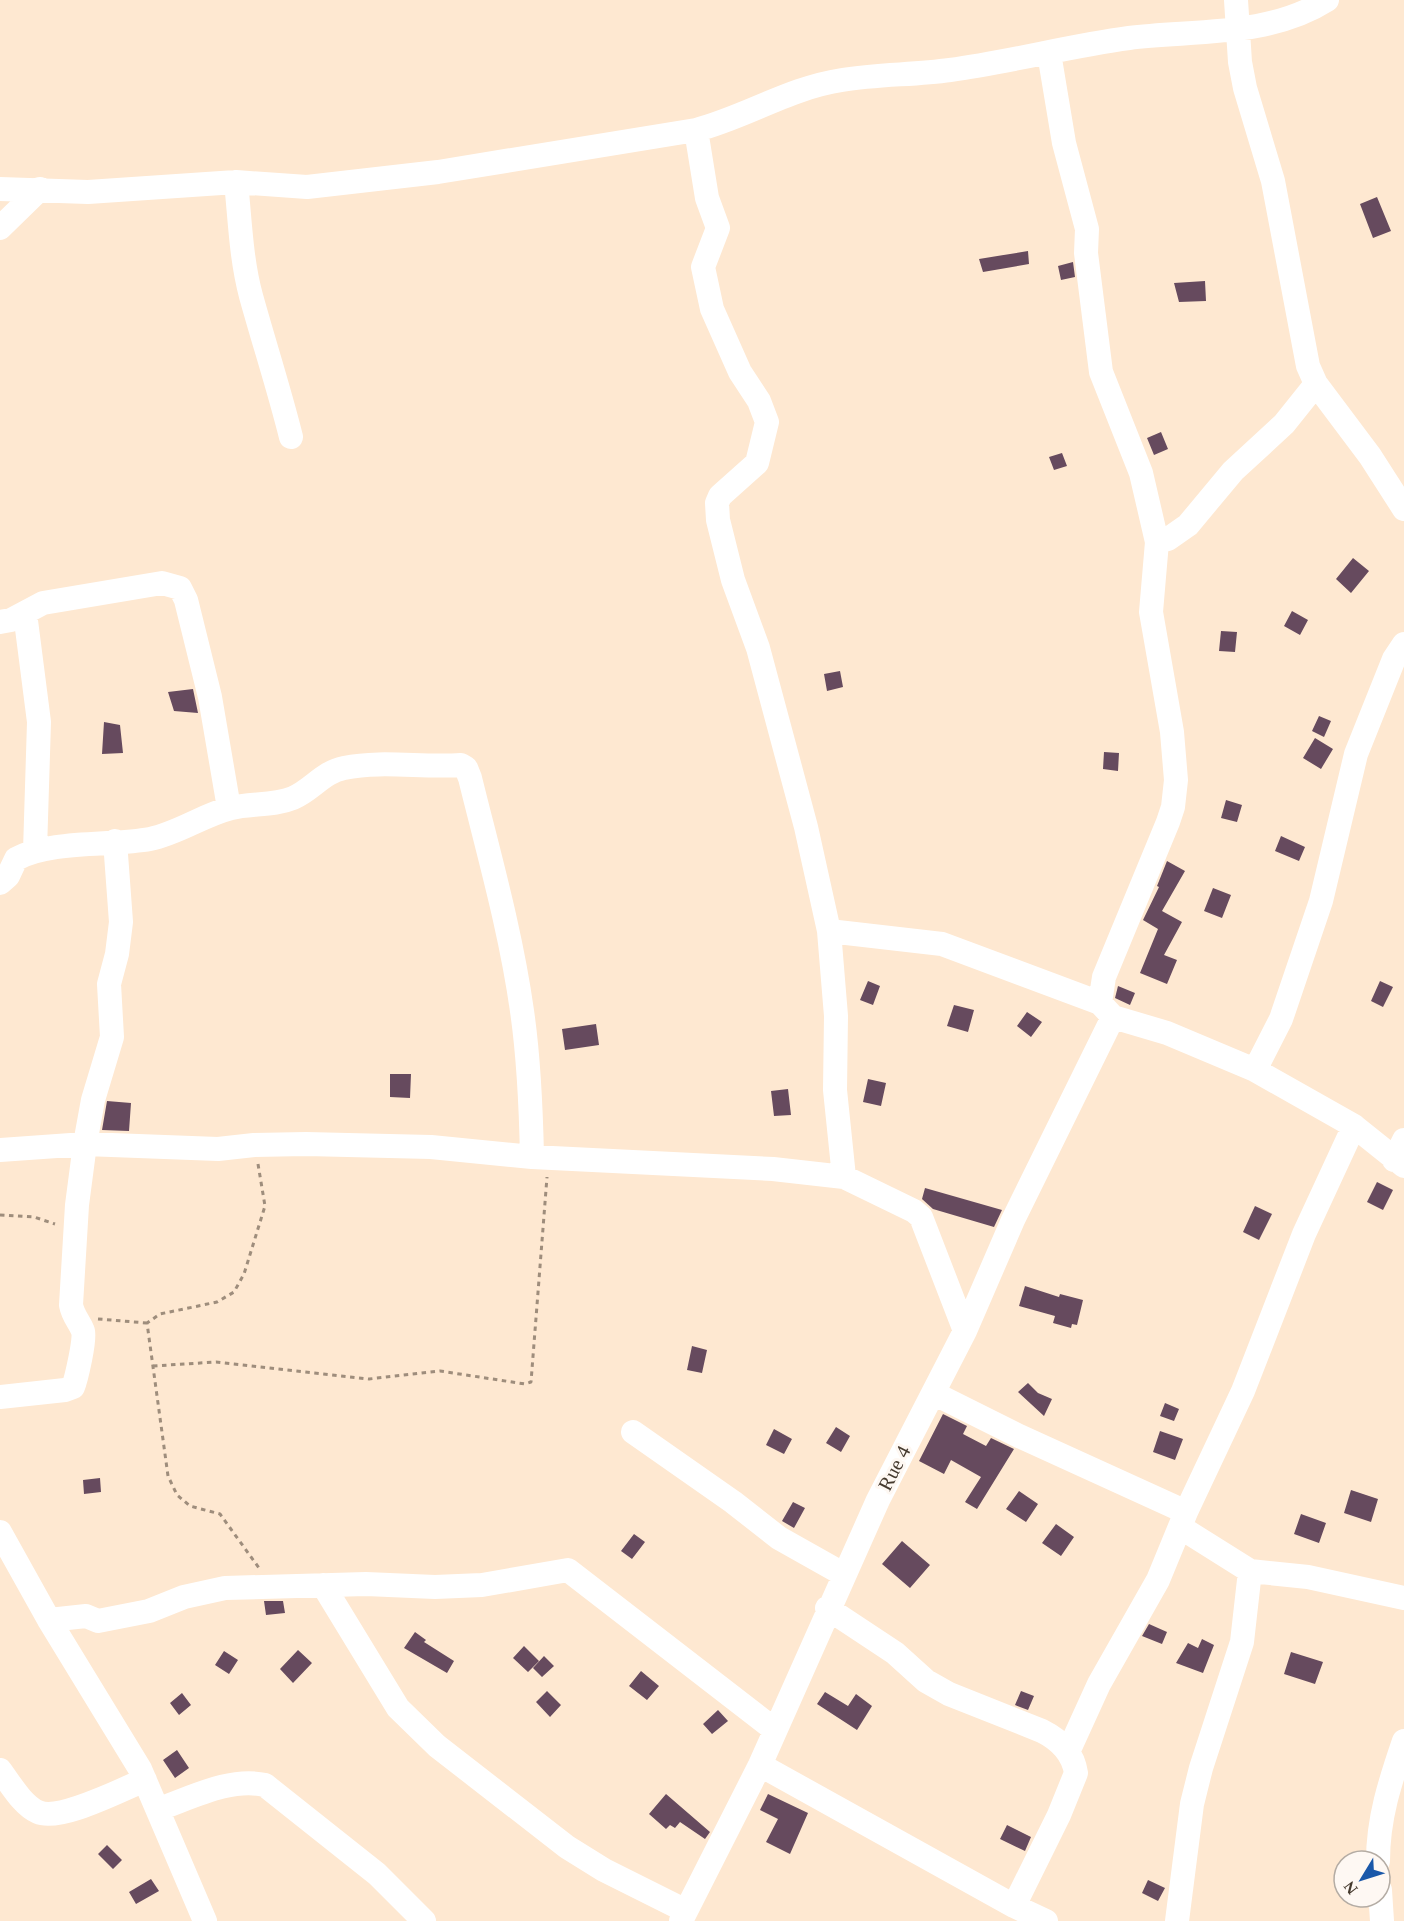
<svg xmlns="http://www.w3.org/2000/svg" width="1404" height="1921" viewBox="0 0 1404 1921" font-family="Georgia,serif">
<style>
.building{fill:#664a5e}
.lines{fill:none;stroke-linecap:round;stroke-linejoin:round}
.path{stroke:#9e8d7c;stroke-width:3;stroke-dasharray:4.5 4.5;stroke-linecap:butt}
.minor{stroke:#fff;stroke-width:24}
.labels{text-anchor:middle;stroke-width:6;stroke-linejoin:round;paint-order:stroke}
.street-label{font-size:20px;fill:#453a2e;stroke:#fef8f3}
</style>
<rect width="100%" height="100%" fill="#fee8d1"/>
<!-- building -->
<path class="building" d="M 1377,197 L 1391,231 L 1373,238 L 1360,204 Z
M 1028,251 L 1029,264 L 983,272 L 979,259 Z
M 1073,262 L 1075,277 L 1061,280 L 1058,266 Z
M 1205,281 L 1206,301 L 1179,302 L 1174,283 Z
M 1161,432 L 1168,449 L 1154,455 L 1147,438 Z
M 1062,453 L 1067,466 L 1054,470 L 1049,457 Z
M 1353,558 L 1369,571 L 1351,593 L 1336,579 Z
M 1292,611 L 1308,620 L 1300,635 L 1284,626 Z
M 1221,631 L 1237,632 L 1235,652 L 1219,651 Z
M 840,671 L 843,687 L 827,691 L 824,674 Z
M 193,689 L 198,713 L 174,711 L 168,692 Z
M 1319,716 L 1331,721 L 1324,737 L 1312,731 Z
M 104,722 L 120,725 L 123,753 L 102,754 Z
M 1315,738 L 1333,749 L 1321,769 L 1303,758 Z
M 1104,752 L 1119,753 L 1118,771 L 1103,769 Z
M 1226,800 L 1242,805 L 1237,822 L 1221,818 Z
M 1281,836 L 1305,847 L 1299,861 L 1275,851 Z
M 1167,861 L 1185,871 L 1162,911 L 1182,922 L 1164,955 L 1177,960 L 1167,984 L 1140,973 L 1158,929 L 1143,920 L 1159,887 L 1157,886 Z
M 1213,888 L 1231,895 L 1222,918 L 1204,911 Z
M 868,981 L 880,986 L 873,1005 L 860,1000 Z
M 1380,981 L 1393,987 L 1383,1007 L 1371,1001 Z
M 1118,986 L 1135,993 L 1130,1005 L 1115,998 Z
M 954,1005 L 974,1010 L 968,1032 L 947,1026 Z
M 1027,1012 L 1042,1022 L 1031,1037 L 1017,1026 Z
M 596,1024 L 599,1045 L 565,1050 L 562,1029 Z
M 390,1074 L 411,1074 L 410,1098 L 390,1097 Z
M 868,1079 L 886,1083 L 881,1106 L 863,1102 Z
M 788,1089 L 791,1115 L 774,1116 L 771,1091 Z
M 107,1101 L 131,1103 L 129,1131 L 102,1130 Z
M 1377,1182 L 1393,1190 L 1383,1210 L 1367,1202 Z
M 925,1188 L 1002,1210 L 994,1227 L 933,1209 L 922,1199 Z
M 1255,1206 L 1272,1214 L 1259,1240 L 1243,1232 Z
M 1025,1286 L 1059,1297 L 1060,1294 L 1083,1300 L 1077,1325 L 1072,1324 L 1071,1328 L 1053,1323 L 1055,1316 L 1019,1306 Z
M 692,1346 L 707,1350 L 702,1373 L 687,1370 Z
M 1028,1383 L 1038,1393 L 1052,1399 L 1044,1416 L 1018,1392 Z
M 1165,1403 L 1179,1409 L 1174,1421 L 1160,1416 Z
M 943,1414 L 967,1426 L 963,1434 L 986,1446 L 991,1438 L 1014,1449 L 977,1509 L 965,1502 L 981,1477 L 951,1460 L 944,1474 L 919,1461 Z
M 836,1427 L 850,1436 L 841,1452 L 826,1443 Z
M 774,1429 L 792,1439 L 784,1454 L 766,1445 Z
M 1160,1431 L 1183,1439 L 1175,1460 L 1153,1452 Z
M 100,1478 L 101,1492 L 84,1494 L 83,1480 Z
M 1351,1490 L 1378,1499 L 1371,1522 L 1344,1513 Z
M 1019,1491 L 1038,1504 L 1026,1522 L 1006,1509 Z
M 793,1502 L 805,1508 L 794,1528 L 782,1521 Z
M 1301,1514 L 1326,1523 L 1319,1543 L 1294,1534 Z
M 1056,1524 L 1074,1537 L 1061,1556 L 1042,1543 Z
M 634,1534 L 645,1542 L 632,1559 L 621,1551 Z
M 902,1541 L 930,1565 L 910,1588 L 882,1564 Z
M 264,1601 L 283,1601 L 285,1613 L 266,1615 Z
M 1149,1624 L 1167,1632 L 1162,1644 L 1142,1636 Z
M 415,1632 L 426,1640 L 424,1642 L 454,1661 L 447,1673 L 404,1648 Z
M 1202,1639 L 1214,1645 L 1203,1673 L 1176,1663 L 1188,1643 L 1198,1648 Z
M 524,1646 L 539,1661 L 528,1672 L 513,1658 Z
M 298,1650 L 312,1663 L 293,1683 L 280,1669 Z
M 224,1651 L 238,1660 L 229,1674 L 215,1665 Z
M 1291,1652 L 1323,1662 L 1315,1684 L 1284,1674 Z
M 544,1656 L 554,1666 L 542,1677 L 533,1668 Z
M 641,1671 L 659,1686 L 647,1700 L 629,1686 Z
M 547,1691 L 561,1705 L 550,1717 L 536,1702 Z
M 1021,1691 L 1034,1696 L 1028,1710 L 1015,1705 Z
M 825,1692 L 848,1706 L 856,1694 L 872,1706 L 857,1730 L 817,1704 Z
M 182,1693 L 191,1705 L 179,1715 L 170,1703 Z
M 718,1710 L 728,1721 L 712,1734 L 703,1724 Z
M 177,1750 L 189,1768 L 175,1778 L 163,1760 Z
M 666,1794 L 710,1832 L 705,1839 L 680,1822 L 675,1828 L 670,1825 L 666,1829 L 649,1814 Z
M 768,1794 L 808,1813 L 790,1854 L 766,1842 L 778,1819 L 760,1810 Z
M 1007,1825 L 1031,1837 L 1025,1851 L 1000,1839 Z
M 107,1845 L 122,1860 L 113,1869 L 98,1854 Z
M 151,1879 L 159,1891 L 136,1904 L 129,1892 Z
M 1148,1880 L 1165,1888 L 1158,1901 L 1142,1893 Z"/>
<g class="lines">
<!-- path -->
<path class="path" d="M 258,1164 L 265,1206 L 244,1274 L 234,1292 L 217,1302 L 160,1314 L 147,1323 L 168,1476 L 177,1495 L 190,1506 L 220,1514 L 259,1568
M 0,1215 L 34,1217 L 55,1224
M 98,1319 L 147,1323
M 153,1366 L 216,1362 L 369,1379 L 440,1371 L 525,1384 L 531,1382 L 547,1177"/>
<!-- minor -->
<path class="minor" d="M 1236,0 L 1240,62 L 1245,88 L 1273,181 L 1308,366 L 1316,384 L 1370,456 L 1404,509
M 1049,53 L 1064,143 L 1087,229 L 1086,253 L 1101,372 L 1141,473 L 1157,542 L 1151,612 L 1172,732 L 1176,780 L 1173,807 L 1168,822 L 1104,977 L 1100,1003 L 1113,1017 L 1167,1033 L 1255,1070 L 1354,1126 L 1404,1166
M 696,130 L 707,198 L 718,228 L 703,267 L 712,309 L 740,372 L 759,401 L 767,422 L 757,463 L 720,496 L 717,503 L 718,520 L 733,580 L 758,648 L 806,827 L 829,931 L 836,1016 L 835,1090 L 844,1177
M 236,182 C 240,220 241,259 251,296 C 264,343 279,389 291,437
M 0,189 L 88,192 L 236,182 L 307,187 L 438,172 L 696,130 C 746,117 789,88 842,80 C 877,74 914,75 950,70 C 1010,62 1069,46 1129,38 C 1194,30 1269,37 1327,0
M 0,228 L 40,189
M 1157,542 L 1168,539 L 1188,525 L 1233,471 L 1284,424 L 1316,384
M 25,613 L 39,722 L 35,851
M 0,622 L 11,620 L 43,603 L 162,583 L 180,588 L 186,600 L 210,697 L 229,808
M 0,883 L 8,876 L 16,859 C 49,840 113,846 150,839 C 179,833 203,815 231,808 C 251,803 274,806 293,798 C 312,790 323,772 344,768 C 383,760 422,768 461,765 L 466,768 L 470,778 C 489,855 511,932 522,1011 C 529,1059 531,1108 532,1157
M 829,931 L 942,944 L 1100,1003
M 1255,1070 L 1281,1019 L 1321,901 L 1356,754 L 1394,659 L 1404,644
M 0,1150 L 85,1144 L 218,1149 L 254,1145 L 306,1144 L 431,1147 L 532,1157 L 773,1169 L 844,1177 L 914,1211 L 921,1217 L 965,1331
M 1394,1160 L 1404,1140
M 933,1393 L 1019,1436 L 1186,1512
M 0,1397 L 65,1390 L 73,1387 C 76,1380 86,1337 83,1331 C 79,1321 73,1316 71,1305 L 77,1205 L 85,1144 L 93,1100 L 112,1037 L 109,984 L 117,954 L 121,922 L 115,841
M 633,1432 L 733,1502 L 779,1538 L 843,1574
M 1180,1527 L 1250,1571 L 1308,1577 L 1404,1598
M 0,1532 L 49,1620 L 140,1769 L 205,1921
M 323,1585 L 398,1708 L 437,1746 L 567,1847 L 604,1870 L 686,1911
M 827,1608 L 895,1653 L 926,1681 L 949,1694 L 1042,1731 C 1060,1740 1073,1753 1076,1773 L 1059,1815 L 1014,1906
M 49,1620 L 86,1616 L 98,1621 L 149,1611 L 184,1597 L 225,1588 L 366,1584 L 435,1587 L 482,1585 L 568,1570 L 775,1730
M 1068,1752 L 1099,1684 L 1158,1580 L 1186,1512 L 1243,1391 L 1304,1234 L 1354,1126
M 760,1765 L 1014,1906 L 1046,1921
M 0,1770 C 10,1783 22,1805 38,1812 C 60,1822 122,1789 145,1780
M 159,1809 C 191,1798 230,1777 265,1785 L 377,1874 L 424,1921
M 1378,1861 C 1378,1818 1390,1782 1404,1741
M 1380,1890 L 1382,1921
M 681,1921 L 760,1765 L 878,1500 L 965,1331 L 1013,1220 L 1113,1017
M 1177,1921 L 1192,1804 L 1201,1768 L 1242,1642 L 1250,1571"/>
</g>
<g class="labels">
<!-- street labels -->
<g class="street-label">
<text transform="translate(894 1468) rotate(-63)" y="7">Rue 4</text>
</g>
</g>
<!-- north arrow -->
<g transform="translate(1362 1879) rotate(232)"><circle r="28" fill="#fef8f3" stroke="#b4aca4" stroke-width="1.5"/>
<path d="M0-4.5L10 22L0 15L-10 22Z" fill="#1a58a9"/>
<text y="-9" font-size="16" font-weight="bold" text-anchor="middle" fill="#453a2e">N</text>
</g>
</svg>
